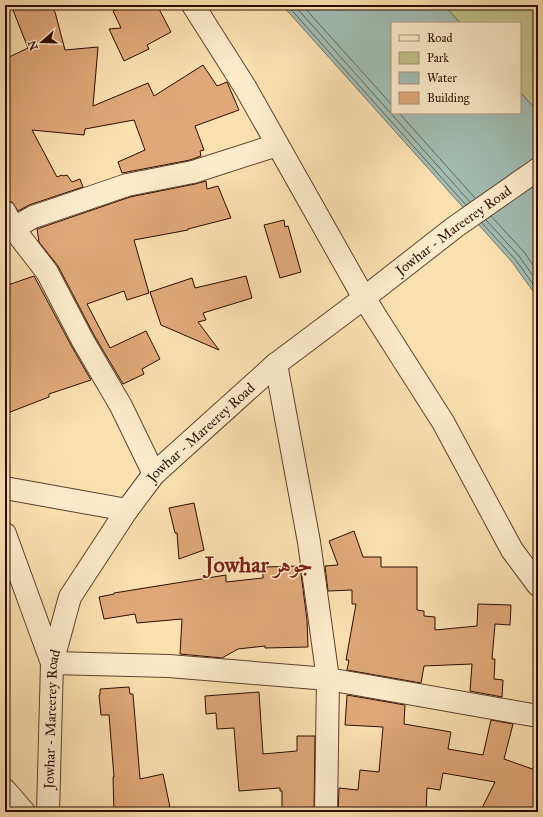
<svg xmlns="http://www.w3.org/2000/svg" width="543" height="817" viewBox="0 0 543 817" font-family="'IM FELL Great Primer',Amiri,serif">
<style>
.green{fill:#c3c288;stroke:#776744}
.water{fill:#a1bcb2;stroke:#72766b}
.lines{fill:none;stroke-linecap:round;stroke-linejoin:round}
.shore{stroke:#666459;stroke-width:1}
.building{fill:#e0a879;stroke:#2b0c00}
.minor-casing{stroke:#5f412c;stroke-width:24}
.minor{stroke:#fdeccc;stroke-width:22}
.labels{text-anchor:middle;stroke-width:3;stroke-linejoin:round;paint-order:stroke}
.street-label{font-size:14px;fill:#2b0c00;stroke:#fdeccc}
.town-label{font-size:22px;font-weight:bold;fill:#7a1f14;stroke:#fdeccc}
</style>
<rect width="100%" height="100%" fill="#fce1b0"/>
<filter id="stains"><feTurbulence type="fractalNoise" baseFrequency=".005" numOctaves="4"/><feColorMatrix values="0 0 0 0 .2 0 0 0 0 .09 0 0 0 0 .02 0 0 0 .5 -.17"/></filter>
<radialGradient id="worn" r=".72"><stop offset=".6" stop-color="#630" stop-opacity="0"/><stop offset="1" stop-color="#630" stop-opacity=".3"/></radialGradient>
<!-- green -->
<path class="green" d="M 444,5 L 538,5 L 538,112 L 520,92 L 520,23 L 460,23 Z"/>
<!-- water -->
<path class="water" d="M 282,5 L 444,5 L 460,23 L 392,23 L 392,113 L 520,113 L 520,92 L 538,112 L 538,298 L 512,262 Z"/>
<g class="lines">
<!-- shore -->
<path class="shore" d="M 287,5 L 466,205
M 294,5 L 470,202
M 302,5 L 392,105
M 399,113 L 475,198
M 491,216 L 524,252 L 538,272
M 486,220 L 519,256 L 538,283
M 482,223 L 515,259 L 538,291"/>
</g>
<!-- building -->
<path class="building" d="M 11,5 L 50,5 L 55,12 L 65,50 L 98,47 L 93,106 L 148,83 L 154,96 L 203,65 L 217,86 L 227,82 L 239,110 L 195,126 L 204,150 L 200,151 L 201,156 L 190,160 L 122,173 L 118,162 L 145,150 L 134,120 L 85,129 L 84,135 L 32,130 L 57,177 L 62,175 L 63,176 L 67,175 L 72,182 L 80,179 L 83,187 L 29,205 L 18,211 L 12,202 L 5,200 L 5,59 L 28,48 Z
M 114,5 L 157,5 L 171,32 L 147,45 L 149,49 L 124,61 L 109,29 L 121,28 L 113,11 L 116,10 Z
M 206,181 L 207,189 L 218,186 L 231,218 L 188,229 L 188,230 L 134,240 L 149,293 L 127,300 L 124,291 L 87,304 L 110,348 L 146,331 L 160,359 L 142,369 L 144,374 L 123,384 L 94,335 L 58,266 L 39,242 L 37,229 L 130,197 L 195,184 Z
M 284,220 L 285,227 L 288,226 L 301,272 L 280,278 L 264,225 Z
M 34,276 L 72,347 L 91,380 L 49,394 L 49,397 L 5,414 L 5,286 Z
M 246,276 L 252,298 L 203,313 L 206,320 L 198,322 L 219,350 L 161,325 L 150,292 L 192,278 L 195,288 Z
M 194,503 L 204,550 L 179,559 L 177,533 L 175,533 L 169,508 Z
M 354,531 L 363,557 L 381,557 L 381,567 L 417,567 L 417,610 L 424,611 L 424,616 L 435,617 L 435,630 L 477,626 L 478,604 L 511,605 L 510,625 L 495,624 L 492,659 L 495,659 L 494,679 L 503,680 L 502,697 L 470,691 L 472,664 L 424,666 L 421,683 L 347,670 L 349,660 L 346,660 L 356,604 L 352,604 L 352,590 L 328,591 L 325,566 L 338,565 L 329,541 Z
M 300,566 L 307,620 L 308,647 L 265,648 L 265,646 L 238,649 L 222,658 L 180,654 L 182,619 L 137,623 L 135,614 L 104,619 L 99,597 L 114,594 L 114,593 L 226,575 L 226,582 L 263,578 L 263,567 Z
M 129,687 L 130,694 L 133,694 L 140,779 L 163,774 L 171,812 L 114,812 L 113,777 L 114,777 L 109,715 L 101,715 L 99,695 L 100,695 L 100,689 Z
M 259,692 L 263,754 L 297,751 L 297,736 L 315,736 L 314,812 L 282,812 L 282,791 L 280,791 L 280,788 L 239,791 L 234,728 L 217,729 L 216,713 L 206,714 L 205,696 Z
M 347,695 L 405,705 L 404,724 L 451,732 L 448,749 L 483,755 L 491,720 L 513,724 L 504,759 L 538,771 L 538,799 L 533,812 L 480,812 L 495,782 L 443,773 L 440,790 L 427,788 L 426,812 L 338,812 L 339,788 L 358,790 L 360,770 L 379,772 L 383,727 L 345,725 Z"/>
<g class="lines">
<!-- minor casing -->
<g class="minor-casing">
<g id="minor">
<path d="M 193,5 L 245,87 L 364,298 L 443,422 L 512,550 L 538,585"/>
<path d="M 5,212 L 13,228 L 47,272 L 83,341 L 121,406 L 154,474"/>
<path d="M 5,233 L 33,217 L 127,185 L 193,172 L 277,145"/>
<path d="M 276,364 L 309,542 L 328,679 L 326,812"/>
<path d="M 5,488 L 127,510"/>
<path d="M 5,534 L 52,663 L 169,666 L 328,679 L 538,716"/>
<path d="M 5,790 L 24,812"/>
<path id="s1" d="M 48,812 L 52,663 L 70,597 L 127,510 L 154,474 L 276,364 L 364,298 L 455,227 L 538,169"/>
</g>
</g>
<!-- minor -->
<use href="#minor" class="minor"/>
</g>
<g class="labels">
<!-- street labels -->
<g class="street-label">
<text dy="5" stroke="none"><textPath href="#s1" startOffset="753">Jowhar - Mareerey Road</textPath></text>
<text dy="5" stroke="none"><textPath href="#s1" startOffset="429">Jowhar - Mareerey Road</textPath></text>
<text dy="5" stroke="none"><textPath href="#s1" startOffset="93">Jowhar - Mareerey Road</textPath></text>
</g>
<!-- town labels -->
<g class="town-label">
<text x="259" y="572">Jowhar جوهر</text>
</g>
</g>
<!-- margin -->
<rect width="543" height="817" fill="none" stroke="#fce1b0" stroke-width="20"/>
<rect x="6" y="6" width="531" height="805" fill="none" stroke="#2b0c00" stroke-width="2"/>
<rect x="10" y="10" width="523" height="797" fill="none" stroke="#2b0c00"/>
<!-- legend -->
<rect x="391" y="22" width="130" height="92" fill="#fdeccc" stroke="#a9927a"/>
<rect x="399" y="35" width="20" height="6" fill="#fdeccc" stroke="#a9927a"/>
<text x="427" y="42" font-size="12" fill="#2b0c00">Road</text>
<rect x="399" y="52" width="20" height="12" fill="#c3c288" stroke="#a9927a"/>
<text x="427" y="62" font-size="12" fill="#2b0c00">Park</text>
<rect x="399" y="72" width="20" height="12" fill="#a1bcb2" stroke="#a9927a"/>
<text x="427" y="82" font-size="12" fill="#2b0c00">Water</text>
<rect x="399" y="92" width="20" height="12" fill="#e0a879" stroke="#a9927a"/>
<text x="427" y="102" font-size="12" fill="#2b0c00">Building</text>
<!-- north arrow -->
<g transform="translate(42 42) rotate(250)" stroke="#fdeccc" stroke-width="3" paint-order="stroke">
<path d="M0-3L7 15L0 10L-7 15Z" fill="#2b0c00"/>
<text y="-6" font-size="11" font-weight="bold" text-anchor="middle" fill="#2b0c00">N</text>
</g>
<rect width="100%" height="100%" filter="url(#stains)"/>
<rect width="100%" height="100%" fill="url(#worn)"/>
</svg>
